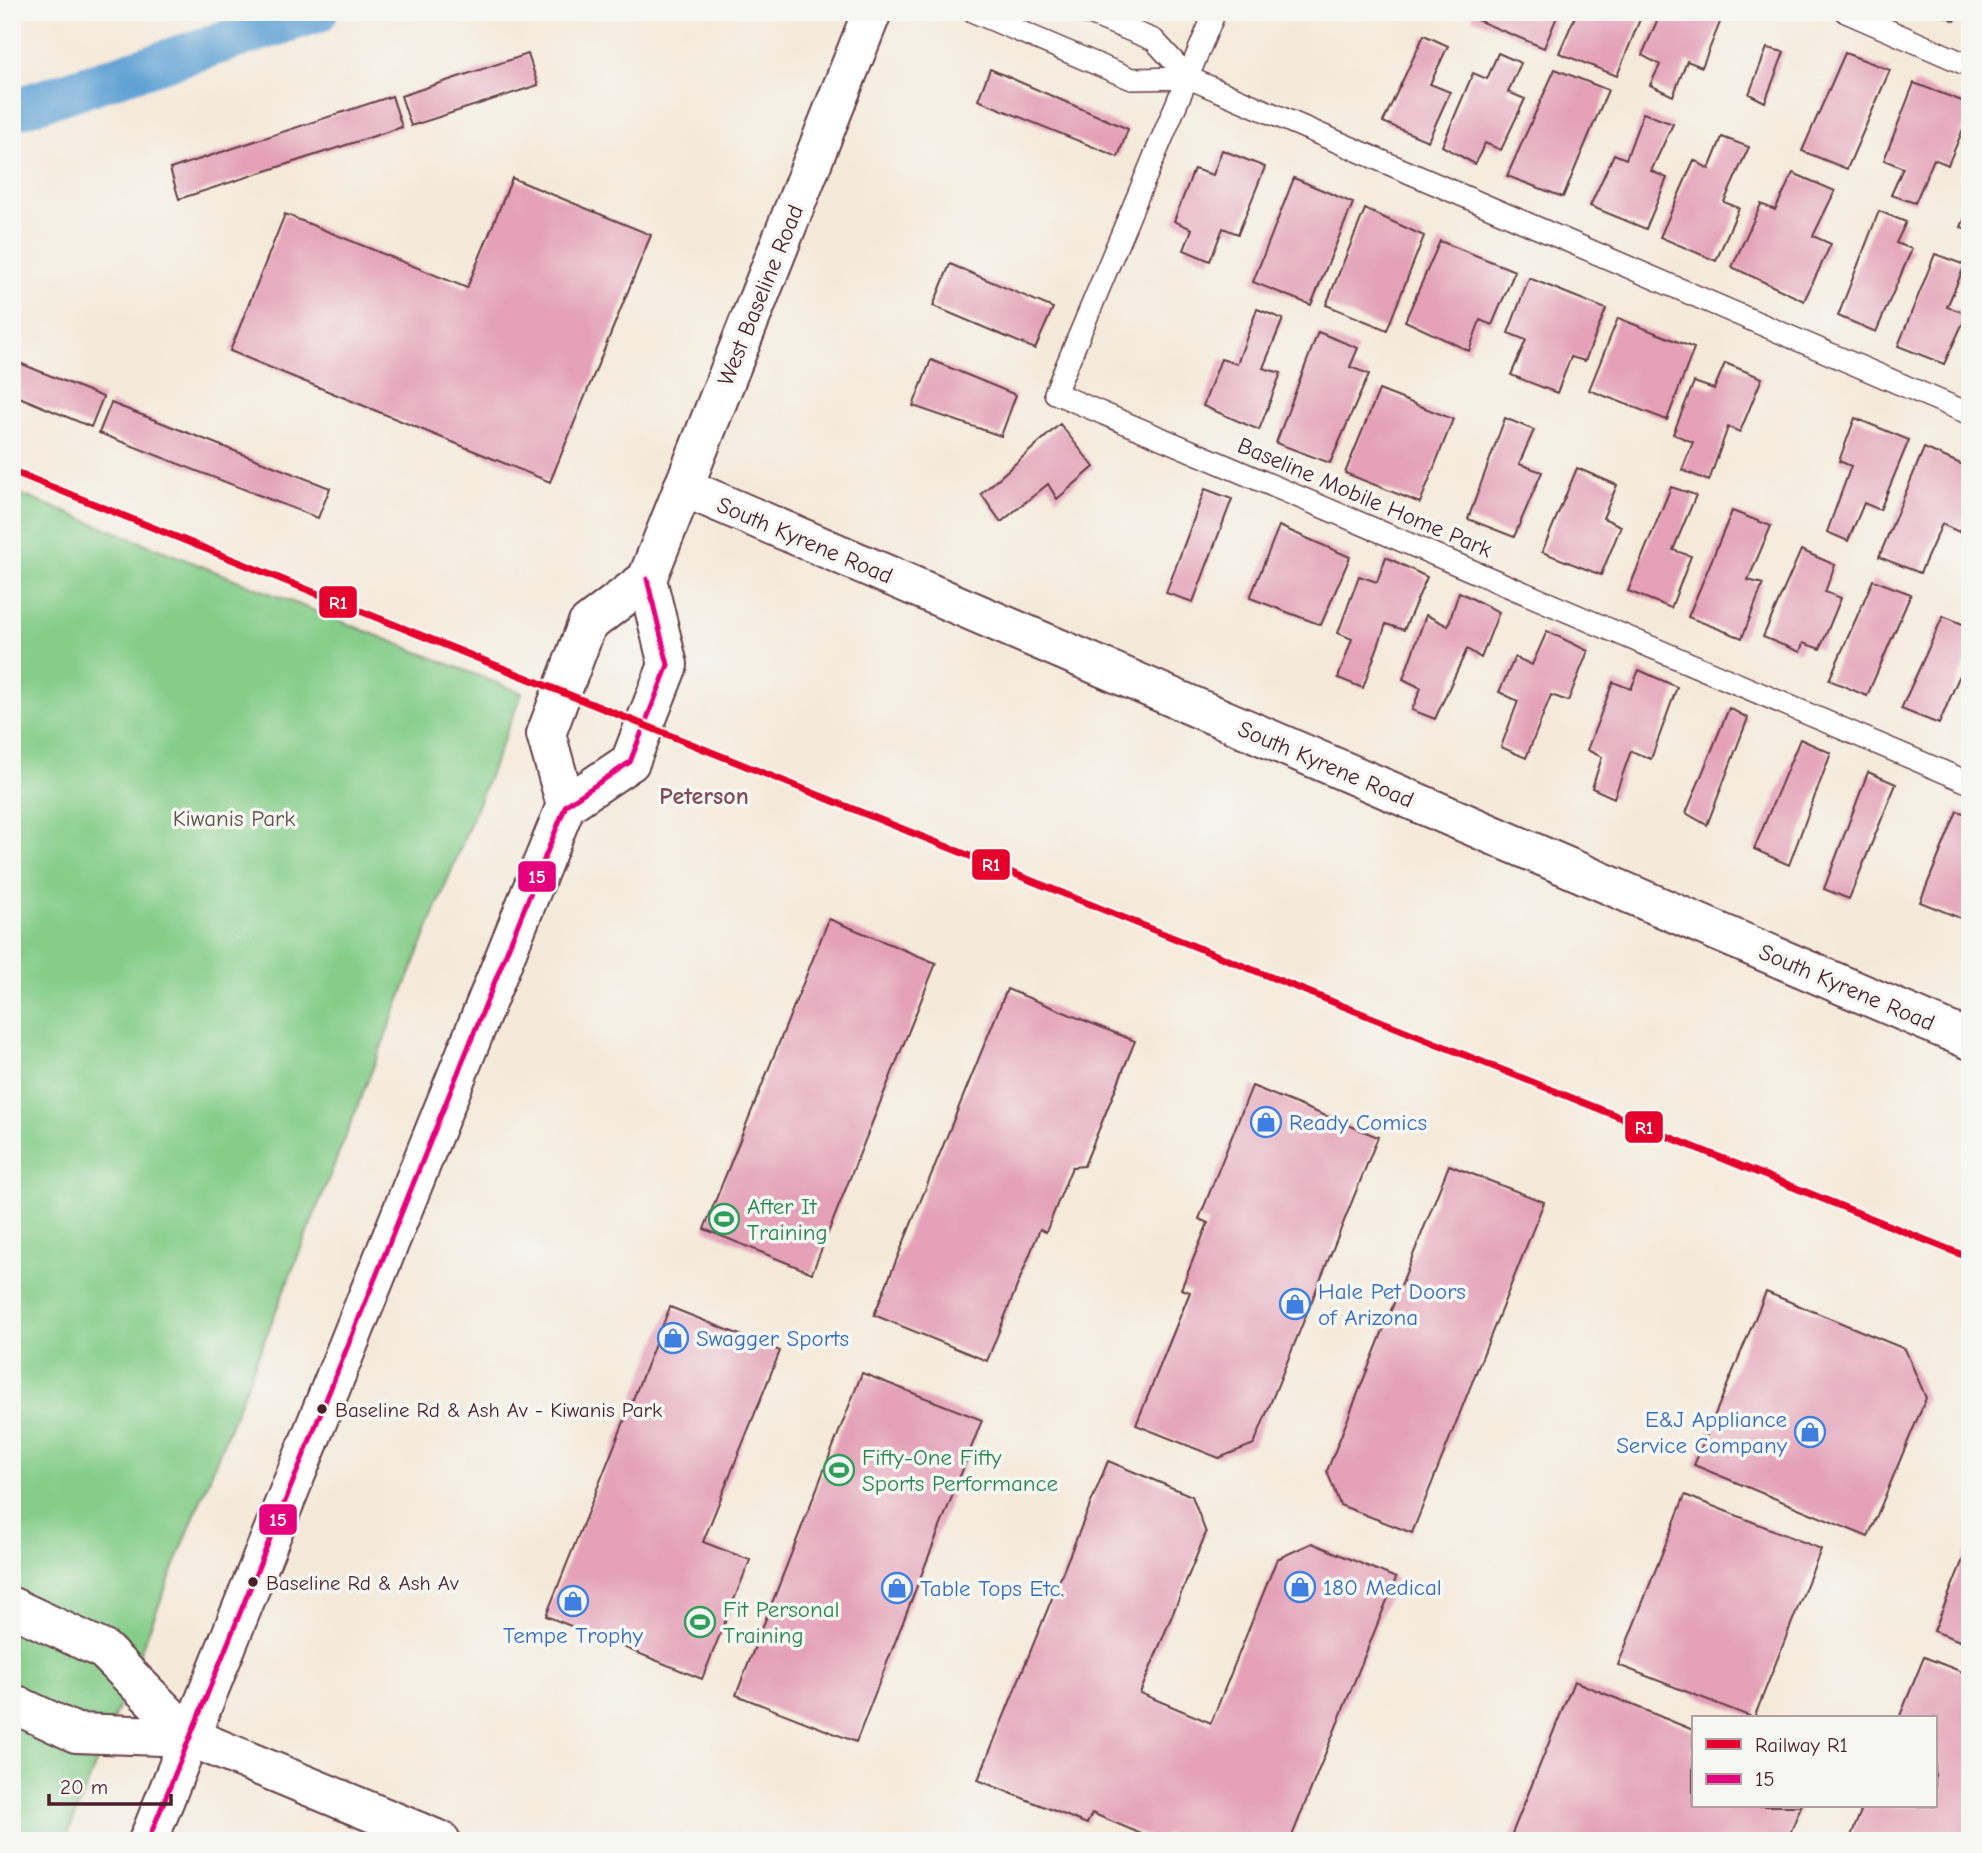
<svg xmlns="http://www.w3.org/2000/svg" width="1982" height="1853" viewBox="0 0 1982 1853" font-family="'Comic Neue',sans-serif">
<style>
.green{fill:#85cd89;stroke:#68765a;stroke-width:2}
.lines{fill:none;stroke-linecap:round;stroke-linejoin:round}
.canal{stroke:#61a1d4;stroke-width:42}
.building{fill:#e4a1b8}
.lane-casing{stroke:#643d45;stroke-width:24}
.street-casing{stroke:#643d45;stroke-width:42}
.primary-casing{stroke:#643d45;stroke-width:42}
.lane{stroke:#fff;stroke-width:21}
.street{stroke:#fff;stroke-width:38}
.primary{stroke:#fff;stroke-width:38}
.bus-1-casing{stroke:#f6f6f2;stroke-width:10}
.bus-1{stroke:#e5007d;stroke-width:5}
.rail-1-casing{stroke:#f6f6f2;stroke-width:12}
.rail-1{stroke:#e4002b;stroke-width:7}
.bus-dot{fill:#4a1f2b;stroke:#f6f6f2;stroke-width:2.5}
.labels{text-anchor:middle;stroke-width:7;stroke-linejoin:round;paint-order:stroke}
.bus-label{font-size:21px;fill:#4a1f2b;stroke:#f6f6f2;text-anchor:start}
.street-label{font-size:23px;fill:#4a1f2b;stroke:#f6f6f2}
.park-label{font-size:23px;fill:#5c5347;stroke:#f6f6f2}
.shop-label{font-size:23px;fill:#366cbe;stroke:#f6f6f2;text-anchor:start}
.leisure-label{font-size:23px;fill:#27864d;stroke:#f6f6f2;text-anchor:start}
.neighbourhood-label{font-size:24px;font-weight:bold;fill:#804c5c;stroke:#f6f6f2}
.line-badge{stroke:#f6f6f2;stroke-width:2.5}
.badge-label{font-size:19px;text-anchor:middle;font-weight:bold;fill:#fff}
</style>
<rect width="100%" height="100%" fill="#f6f6f2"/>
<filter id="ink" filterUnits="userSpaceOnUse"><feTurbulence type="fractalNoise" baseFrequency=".0143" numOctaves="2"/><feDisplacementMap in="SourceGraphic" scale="14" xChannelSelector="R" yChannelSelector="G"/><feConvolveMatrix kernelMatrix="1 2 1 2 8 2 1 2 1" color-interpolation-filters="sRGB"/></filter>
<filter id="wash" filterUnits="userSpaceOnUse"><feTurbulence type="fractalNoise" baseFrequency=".00686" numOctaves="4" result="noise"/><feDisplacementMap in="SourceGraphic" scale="28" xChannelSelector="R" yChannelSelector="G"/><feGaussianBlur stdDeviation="1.57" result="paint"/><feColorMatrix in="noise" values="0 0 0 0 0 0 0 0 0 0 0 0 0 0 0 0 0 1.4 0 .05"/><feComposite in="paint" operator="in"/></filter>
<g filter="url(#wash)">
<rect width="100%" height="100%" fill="#f5eada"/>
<!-- green -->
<path class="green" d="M 12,491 L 522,693 L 65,1841 L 12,1841 Z"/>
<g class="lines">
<!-- canal -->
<path class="canal" d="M 12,110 L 317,12"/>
</g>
<g id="blocks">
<!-- building -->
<path class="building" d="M 1474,12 L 1559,12 L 1544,48 L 1472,18 Z
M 1577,12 L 1643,12 L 1617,76 L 1559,53 Z
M 1661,12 L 1716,12 L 1723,15 L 1702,67 L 1687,61 L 1673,96 L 1650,85 L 1660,65 L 1642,55 Z
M 1935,12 L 1959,12 L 1955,21 Z
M 1424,35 L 1448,46 L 1430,84 L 1450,92 L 1428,141 L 1383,122 Z
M 1767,48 L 1784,52 L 1765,102 L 1749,94 Z
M 1498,53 L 1521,63 L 1508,92 L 1525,99 L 1501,150 L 1485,143 L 1475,164 L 1442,146 L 1473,73 L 1487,79 Z
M 1845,53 L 1890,70 L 1847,169 L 1802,151 Z
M 528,54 L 538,85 L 411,126 L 401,96 Z
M 990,69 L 1128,129 L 1118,157 L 978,100 Z
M 1555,69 L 1608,90 L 1563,197 L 1507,176 Z
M 1914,83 L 1970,104 L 1970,113 L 1948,165 L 1934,159 L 1915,203 L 1891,195 L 1903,168 L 1884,160 Z
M 392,96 L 402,127 L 179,199 L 170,169 Z
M 1643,113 L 1673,124 L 1651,171 L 1667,178 L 1646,229 L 1590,206 L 1614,154 L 1626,159 Z
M 1722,137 L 1749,147 L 1724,202 L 1739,208 L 1716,261 L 1660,237 L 1694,160 L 1709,169 Z
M 1222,150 L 1265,167 L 1238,234 L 1223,228 L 1210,261 L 1184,250 L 1192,229 L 1174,221 L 1194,169 L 1213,175 Z
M 1793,173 L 1835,191 L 1813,236 L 1831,244 L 1804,301 L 1732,267 L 1761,204 L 1775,210 Z
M 512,178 L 651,235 L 550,482 L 230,351 L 285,214 L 467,288 Z
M 1294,178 L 1353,203 L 1311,305 L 1253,282 Z
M 1970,206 L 1970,230 L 1961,227 Z
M 1365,209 L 1424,236 L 1387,330 L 1326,305 Z
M 1879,211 L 1906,222 L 1896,243 L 1912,249 L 1876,332 L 1838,316 Z
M 1440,241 L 1515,271 L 1492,325 L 1480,320 L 1469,351 L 1405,321 Z
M 1935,254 L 1965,265 L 1947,307 L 1967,314 L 1944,364 L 1898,346 Z
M 950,264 L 1053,308 L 1035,349 L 933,306 Z
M 1529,278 L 1606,309 L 1585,361 L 1571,357 L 1557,393 L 1511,375 L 1526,340 L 1508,333 Z
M 1257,309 L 1283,319 L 1263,368 L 1281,373 L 1259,430 L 1203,406 L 1221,359 L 1237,364 Z
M 1618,318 L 1694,348 L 1667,420 L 1589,390 Z
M 1318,332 L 1358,348 L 1350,367 L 1369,374 L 1330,463 L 1276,443 Z
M 12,360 L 103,397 L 91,427 L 12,394 Z
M 931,360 L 1016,395 L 1001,436 L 913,406 Z
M 1725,363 L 1762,378 L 1740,432 L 1728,427 L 1709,481 L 1682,470 L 1693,442 L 1673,434 L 1694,382 L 1714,389 Z
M 1379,390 L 1453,419 L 1420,503 L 1345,473 Z
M 111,403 L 330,488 L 318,518 L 99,433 Z
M 1505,418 L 1534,430 L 1519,464 L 1542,472 L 1514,537 L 1468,519 Z
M 1855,418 L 1909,440 L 1880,510 L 1864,503 L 1848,541 L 1827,532 L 1851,466 L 1839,461 Z
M 1060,424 L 1094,467 L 1057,499 L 1048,484 L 1001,522 L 981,494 Z
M 1924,448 L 1970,468 L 1970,505 L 1959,532 L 1942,524 L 1920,573 L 1879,557 Z
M 1577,468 L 1617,485 L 1603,518 L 1621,526 L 1601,575 L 1542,552 Z
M 1671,487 L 1696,495 L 1673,550 L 1691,556 L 1671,608 L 1628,591 Z
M 1205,489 L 1232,499 L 1193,602 L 1166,593 Z
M 1732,511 L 1771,526 L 1748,580 L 1763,584 L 1742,638 L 1688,617 Z
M 1279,526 L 1350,557 L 1321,625 L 1250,598 Z
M 1801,550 L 1835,565 L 1825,592 L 1841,598 L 1820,649 L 1803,643 L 1800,652 L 1763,637 Z
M 1386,557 L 1427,577 L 1404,630 L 1386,624 L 1363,688 L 1338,678 L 1352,639 L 1338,633 L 1359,576 L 1377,582 Z
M 1873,580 L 1911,594 L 1867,696 L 1829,680 Z
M 1459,592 L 1499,612 L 1481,658 L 1467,649 L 1435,719 L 1412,710 L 1421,688 L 1403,679 L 1426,615 L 1448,626 Z
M 1943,616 L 1970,627 L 1970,651 L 1939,724 L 1901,709 Z
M 1547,631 L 1588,651 L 1568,701 L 1551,695 L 1526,758 L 1501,747 L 1518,701 L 1499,692 L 1515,657 L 1532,665 Z
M 1639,670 L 1677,687 L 1651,759 L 1631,751 L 1614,798 L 1592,788 L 1602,757 L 1587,750 L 1613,682 L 1631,689 Z
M 1729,708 L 1748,718 L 1707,825 L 1686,813 Z
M 1800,739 L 1831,753 L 1789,865 L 1754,849 Z
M 1868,772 L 1896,784 L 1849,899 L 1824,889 Z
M 1957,811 L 1970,815 L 1970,907 L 1965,920 L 1920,902 Z
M 829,919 L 936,963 L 812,1273 L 704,1229 Z
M 1007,989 L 1135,1041 L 1084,1166 L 1072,1167 L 1046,1232 L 1040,1229 L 987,1361 L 874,1315 Z
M 1252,1086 L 1378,1137 L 1254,1444 L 1219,1458 L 1136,1425 L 1190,1292 L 1181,1289 L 1208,1223 L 1199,1219 Z
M 1449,1165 L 1544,1202 L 1412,1533 L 1340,1505 L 1327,1471 Z
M 1766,1292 L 1905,1349 L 1926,1398 L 1868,1537 L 1694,1465 Z
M 670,1307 L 780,1351 L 703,1542 L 750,1560 L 702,1679 L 546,1616 Z
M 862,1373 L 982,1420 L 856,1742 L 736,1695 Z
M 1108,1461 L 1192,1496 L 1206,1533 L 1140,1693 L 1211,1723 L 1277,1559 L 1312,1543 L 1396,1578 L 1290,1841 L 1182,1841 L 1165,1834 L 1162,1841 L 1158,1841 L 1092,1813 L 1087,1824 L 978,1780 Z
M 1685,1495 L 1821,1549 L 1754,1718 L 1618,1665 Z
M 1970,1542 L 1970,1645 L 1934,1631 Z
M 1924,1657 L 1970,1675 L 1970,1841 L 1849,1841 L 1863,1806 L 1935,1806 L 1935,1718 L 1899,1718 Z
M 1574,1681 L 1693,1730 L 1693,1806 L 1801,1806 L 1787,1841 L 1509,1841 Z"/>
</g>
</g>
<g filter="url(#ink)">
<use href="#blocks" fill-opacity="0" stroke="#643d45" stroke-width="2"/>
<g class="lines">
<!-- lane casing -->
<g class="lane-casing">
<path id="lane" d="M 974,12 L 1132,79 L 1189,78 L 1970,414
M 1085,12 L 1154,40 L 1189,78
M 1215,12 L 1055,393 L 1970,783
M 1846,12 L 1970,66"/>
</g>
<!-- street casing -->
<g class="street-casing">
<path id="street" d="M 683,487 L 1970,1040
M 12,1607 L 104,1650 L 190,1737
M 12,1703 L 76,1733 L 190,1737 L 441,1841"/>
</g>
<!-- primary casing -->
<g class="primary-casing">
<path id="primary" d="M 566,805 L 546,734 L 587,625 L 647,579 L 872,12
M 148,1841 L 566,805 L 630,762 L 668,665 L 647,579"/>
</g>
<!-- lane -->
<use href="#lane" class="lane"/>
<!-- street -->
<use href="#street" class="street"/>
<!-- primary -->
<use href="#primary" class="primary"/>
<!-- bus-1 casing -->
<g class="bus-1-casing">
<path id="bus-1" d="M 148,1841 L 566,805 L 630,762 L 668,665 L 647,579"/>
</g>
<!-- bus-1 -->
<use href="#bus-1" class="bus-1"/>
<!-- rail-1 casing -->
<g class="rail-1-casing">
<path id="rail-1" d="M 12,471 L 1970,1258"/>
</g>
<!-- rail-1 -->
<use href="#rail-1" class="rail-1"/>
</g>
</g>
<!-- icons -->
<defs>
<g id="shop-ring" transform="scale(1.575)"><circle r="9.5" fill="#f6f6f2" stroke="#3f7fe0" stroke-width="1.5"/><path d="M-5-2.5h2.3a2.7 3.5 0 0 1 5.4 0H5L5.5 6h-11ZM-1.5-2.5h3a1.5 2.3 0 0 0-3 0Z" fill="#3f7fe0"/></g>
<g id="stadium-ring" transform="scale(1.575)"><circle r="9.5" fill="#f6f6f2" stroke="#2e9e5b" stroke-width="1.5"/><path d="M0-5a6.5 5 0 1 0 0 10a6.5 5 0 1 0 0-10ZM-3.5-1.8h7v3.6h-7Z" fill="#2e9e5b"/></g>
</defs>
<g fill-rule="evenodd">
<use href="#shop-ring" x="1266" y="1122"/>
<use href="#stadium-ring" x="724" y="1219"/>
<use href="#shop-ring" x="1295" y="1304"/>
<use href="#shop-ring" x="673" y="1338"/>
<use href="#shop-ring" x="1810" y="1432"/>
<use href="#stadium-ring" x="839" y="1470"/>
<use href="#shop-ring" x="1300" y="1587"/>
<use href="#shop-ring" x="897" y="1588"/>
<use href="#shop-ring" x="573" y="1601"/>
<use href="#stadium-ring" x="700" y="1622"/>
</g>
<!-- markers -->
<g class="bus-dot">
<circle cx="322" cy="1409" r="6"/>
<circle cx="253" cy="1582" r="6"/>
</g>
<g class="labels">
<!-- bus labels -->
<g class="bus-label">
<text x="335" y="1417">Baseline Rd &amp; Ash Av - Kiwanis Park</text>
<text x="266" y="1590">Baseline Rd &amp; Ash Av</text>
</g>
<!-- street labels -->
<g class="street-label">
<text transform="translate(760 295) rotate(-68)" y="8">West Baseline Road</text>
<text transform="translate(1365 497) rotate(23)" y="8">Baseline Mobile Home Park</text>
<text transform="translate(805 540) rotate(23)" y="8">South Kyrene Road</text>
<text transform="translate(1326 764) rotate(23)" y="8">South Kyrene Road</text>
<text transform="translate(1847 987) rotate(23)" y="8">South Kyrene Road</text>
</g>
<!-- park labels -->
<g class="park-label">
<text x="234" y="826">Kiwanis Park</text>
</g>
<!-- shop labels -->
<g class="shop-label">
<text x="1289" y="1130">Ready Comics</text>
<text x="1318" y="1299">Hale Pet Doors<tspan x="1318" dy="26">of Arizona</tspan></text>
<text x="696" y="1346">Swagger Sports</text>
<text x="1787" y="1427" text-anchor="end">E&amp;J Appliance<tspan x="1787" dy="26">Service Company</tspan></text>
<text x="1323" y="1595">180 Medical</text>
<text x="920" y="1596">Table Tops Etc.</text>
<text x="573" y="1643" text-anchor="middle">Tempe Trophy</text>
</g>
<!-- leisure labels -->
<g class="leisure-label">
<text x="747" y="1214">After It<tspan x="747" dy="26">Training</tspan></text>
<text x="862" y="1465">Fifty-One Fifty<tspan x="862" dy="26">Sports Performance</tspan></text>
<text x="723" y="1617">Fit Personal<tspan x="723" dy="26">Training</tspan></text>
</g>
<!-- neighbourhood labels -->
<g class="neighbourhood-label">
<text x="704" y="804">Peterson</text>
</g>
</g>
<g class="line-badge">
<rect x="318" y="585" width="40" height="34" rx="7" fill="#e4002b"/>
<rect x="971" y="848" width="40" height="33" rx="7" fill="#e4002b"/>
<rect x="517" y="860" width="40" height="33" rx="7" fill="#e5007d"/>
<rect x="1624" y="1110" width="40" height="34" rx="7" fill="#e4002b"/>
<rect x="258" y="1503" width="40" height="33" rx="7" fill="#e5007d"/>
</g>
<g class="badge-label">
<text x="338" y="609">R1</text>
<text x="991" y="871">R1</text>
<text x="537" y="883">15</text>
<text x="1644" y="1134">R1</text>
<text x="278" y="1526">15</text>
</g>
<!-- margin -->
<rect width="1982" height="1853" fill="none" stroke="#f6f6f2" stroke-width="42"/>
<!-- legend -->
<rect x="1692" y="1716" width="245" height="91" fill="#f6f6f2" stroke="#b1a0a2" stroke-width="2"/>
<rect x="1706" y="1739" width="35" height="10" fill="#e4002b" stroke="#b1a0a2" stroke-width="2"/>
<text x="1755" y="1752" font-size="21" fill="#4a1f2b">Railway R1</text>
<rect x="1706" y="1774" width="35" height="10" fill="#e5007d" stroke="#b1a0a2" stroke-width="2"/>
<text x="1755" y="1786" font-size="21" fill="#4a1f2b">15</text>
<!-- scale -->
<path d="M49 1794v10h122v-10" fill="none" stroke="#4a1f2b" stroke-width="3.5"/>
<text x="60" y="1794" font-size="21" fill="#4a1f2b" stroke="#f6f6f2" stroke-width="5" paint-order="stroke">20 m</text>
</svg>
